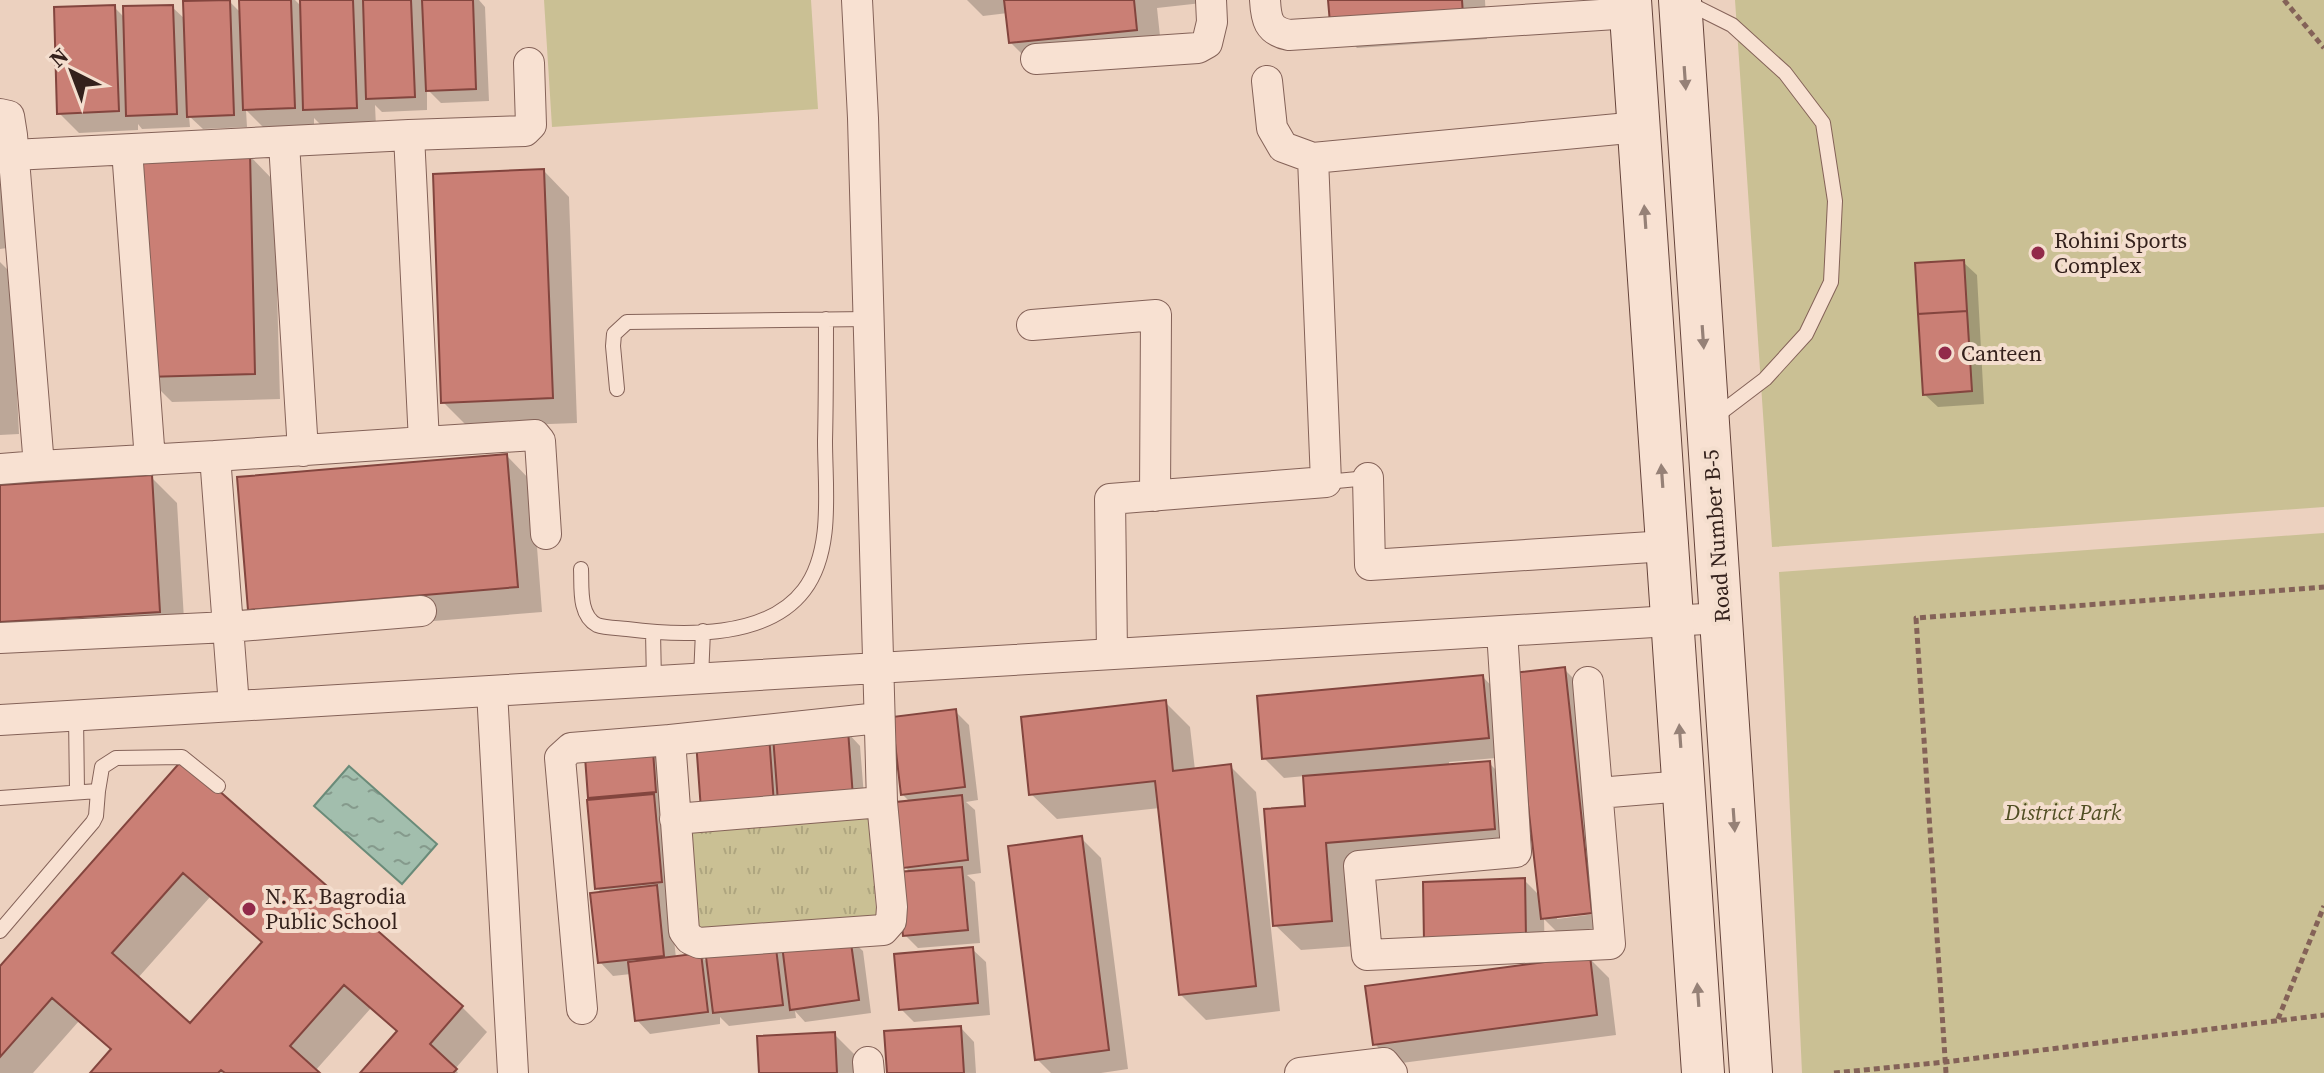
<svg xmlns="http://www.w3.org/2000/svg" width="2324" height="1073" viewBox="0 0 2324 1073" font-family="'Source Serif 4',serif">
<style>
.grass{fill:url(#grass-tufts)}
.park{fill:#cac094}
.water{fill:url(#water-ripples);stroke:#6a8b79;stroke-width:2}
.shadow{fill:#0003;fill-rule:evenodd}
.building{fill:#ca7f75;stroke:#83453e;stroke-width:2;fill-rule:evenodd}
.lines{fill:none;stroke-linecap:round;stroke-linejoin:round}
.lane-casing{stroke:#846258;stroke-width:16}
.street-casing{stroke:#846258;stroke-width:32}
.secondary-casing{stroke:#66443b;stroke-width:44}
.path{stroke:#846258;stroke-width:5;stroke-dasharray:6 4;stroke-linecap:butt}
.lane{stroke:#f8e1d2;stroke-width:14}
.street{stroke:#f8e1d2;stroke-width:30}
.secondary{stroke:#f8e1d2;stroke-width:42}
.oneway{fill:#968177}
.poi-dot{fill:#922a4a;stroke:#f4dece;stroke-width:3}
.labels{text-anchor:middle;stroke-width:8;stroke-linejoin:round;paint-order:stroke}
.poi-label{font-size:22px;fill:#34211c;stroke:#f4dece;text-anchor:start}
.street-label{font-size:22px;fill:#34211c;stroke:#f4dece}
.park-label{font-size:22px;font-style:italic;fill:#504e23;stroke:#f4dece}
</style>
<defs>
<pattern id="grass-tufts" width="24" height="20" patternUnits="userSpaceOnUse" patternTransform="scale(2)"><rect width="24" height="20" fill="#cac094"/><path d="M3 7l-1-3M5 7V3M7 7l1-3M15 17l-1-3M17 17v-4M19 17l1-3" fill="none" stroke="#aea57f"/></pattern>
<pattern id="water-ripples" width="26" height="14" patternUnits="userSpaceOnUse" patternTransform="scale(2)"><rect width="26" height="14" fill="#a2bead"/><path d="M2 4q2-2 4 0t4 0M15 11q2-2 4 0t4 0" fill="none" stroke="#859a8c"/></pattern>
</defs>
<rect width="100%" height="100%" fill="#ecd1bf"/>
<!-- grass -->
<path class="grass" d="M 868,816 L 877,919 L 695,934 L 688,830 Z"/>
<!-- park -->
<path class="park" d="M 544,0 L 811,0 L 818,109 L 552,127 Z
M 1735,0 L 2324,0 L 2324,507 L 1772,547 Z
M 2324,533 L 2324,1073 L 1802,1073 L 1779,572 Z"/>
<!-- water -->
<path class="water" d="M 349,766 L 437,844 L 402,884 L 314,806 Z"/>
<!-- shadow -->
<path class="shadow" d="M 241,0 L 295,0 L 302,7 L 302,0 L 479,0 L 485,7 L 489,101 L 441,103 L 427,89 L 427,110 L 382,112 L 375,105 L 376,127 L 325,129 L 314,118 L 314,127 L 265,129 L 246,110 L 247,127 L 203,129 L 189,116 L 190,127 L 142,129 L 138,124 L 138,130 L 79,133 L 59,113 L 114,7 L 125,18 L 172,7 L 186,20 L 230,2 L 242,14 Z
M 967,0 L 1210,0 L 1211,2 L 1157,8 L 1162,55 L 1036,68 L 1010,42 L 1008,13 L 983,16 Z
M 1330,0 L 1485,0 L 1487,39 L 1357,48 L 1332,22 Z
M 0,144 L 7,248 L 0,249 Z
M 249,155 L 274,181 L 280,399 L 172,402 L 147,377 Z
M 544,171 L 569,197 L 577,423 L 468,427 L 443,402 Z
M 0,262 L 11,273 L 19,434 L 0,435 Z
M 1963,262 L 1977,275 L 1984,404 L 1938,407 L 1924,394 Z
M 507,456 L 532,482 L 542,612 L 276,634 L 250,609 Z
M 151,477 L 177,503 L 185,636 L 0,649 L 0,487 Z
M 1564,669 L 1584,689 L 1611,932 L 1563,938 L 1544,919 L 1545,958 L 1425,884 L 1524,880 L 1541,897 ZM 1602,909 L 1603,913 L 1557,919 L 1557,915 Z
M 1483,677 L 1502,697 L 1508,757 L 1449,762 L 1449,766 L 1489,763 L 1514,788 L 1519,854 L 1350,868 L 1356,946 L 1301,950 L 1275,925 L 1307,808 L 1305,776 L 1284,778 L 1264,758 Z
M 1165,702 L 1190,727 L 1195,770 L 1230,766 L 1256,792 L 1280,1011 L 1206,1020 L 1180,994 L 1160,808 L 1057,819 L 1031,794 Z
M 955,711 L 969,725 L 978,800 L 966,802 L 975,810 L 981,873 L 967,875 L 975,882 L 980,943 L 918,948 L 905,935 L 911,873 L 905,867 L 911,803 L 903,795 Z
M 847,732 L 860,746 L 865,809 L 793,815 L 698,743 Z
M 652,753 L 665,767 L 670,903 L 676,958 L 700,955 L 709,964 L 849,938 L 863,951 L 871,1013 L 805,1022 L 795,1011 L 796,1018 L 729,1026 L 720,1017 L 720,1024 L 650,1034 L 637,1020 L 631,974 L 613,976 L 600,962 L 602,893 L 597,888 L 595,801 L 590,797 Z
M 184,762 L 462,1007 L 487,1032 L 455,1069 L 458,1073 L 362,1073 L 398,1033 L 371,1008 L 315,1071 L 317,1073 L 93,1073 L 112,1051 L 79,1021 L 33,1073 L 0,1073 L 0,969 ZM 210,897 L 263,944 L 191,1026 L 137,979 Z
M 1081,838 L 1101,858 L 1128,1069 L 1101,1073 L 1051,1073 L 1037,1059 Z
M 972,949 L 986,962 L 990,1015 L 914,1022 L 901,1009 Z
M 1589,958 L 1609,978 L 1616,1035 L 1394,1064 L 1375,1044 Z
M 961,1028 L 974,1042 L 976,1073 L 889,1073 Z
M 834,1034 L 854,1054 L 855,1073 L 761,1073 Z"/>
<!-- building -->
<path class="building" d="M 230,0 L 234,115 L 187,117 L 183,1 Z
M 239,0 L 291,0 L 295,108 L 243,110 Z
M 300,0 L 353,0 L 357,108 L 303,110 Z
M 363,0 L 411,0 L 415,97 L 366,99 Z
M 422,0 L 473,0 L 476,89 L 426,91 Z
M 1004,0 L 1134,0 L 1137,30 L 1009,43 Z
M 1328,0 L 1462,0 L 1463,15 L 1330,23 Z
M 115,5 L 119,111 L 57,114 L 54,7 Z
M 173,5 L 177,114 L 126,116 L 123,6 Z
M 250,153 L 255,374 L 145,377 L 139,156 Z
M 544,169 L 553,398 L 441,403 L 433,174 Z
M 1964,260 L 1967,311 L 1918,314 L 1915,263 Z
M 1967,311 L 1972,391 L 1923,395 L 1918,314 Z
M 507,454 L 518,587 L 248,610 L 237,477 Z
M 152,475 L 160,612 L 0,622 L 0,485 Z
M 1565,667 L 1592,913 L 1541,919 L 1513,673 Z
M 1483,675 L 1489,738 L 1262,759 L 1257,696 Z
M 1166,700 L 1173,771 L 1231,764 L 1256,986 L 1179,995 L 1155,781 L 1029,795 L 1021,717 Z
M 956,709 L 965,787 L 901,795 L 892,717 Z
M 848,730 L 853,797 L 778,802 L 773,736 Z
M 769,735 L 774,804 L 701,810 L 696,741 Z
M 653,751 L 656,792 L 588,798 L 585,757 Z
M 183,759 L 463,1006 L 430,1044 L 457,1069 L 453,1073 L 360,1073 L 397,1031 L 344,985 L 290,1046 L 320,1073 L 225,1073 L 221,1070 L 218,1073 L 90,1073 L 111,1049 L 52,998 L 0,1057 L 0,966 ZM 183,873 L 262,942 L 190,1023 L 112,953 Z
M 1490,761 L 1495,829 L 1326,843 L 1332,921 L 1273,926 L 1264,809 L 1305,806 L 1303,776 Z
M 654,794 L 662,882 L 595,889 L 587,800 Z
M 962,795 L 968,860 L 903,868 L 896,802 Z
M 1082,836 L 1109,1050 L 1035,1060 L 1008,846 Z
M 962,867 L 968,930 L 903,936 L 897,872 Z
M 1525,878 L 1526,938 L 1424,942 L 1423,882 Z
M 657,885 L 664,956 L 598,963 L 590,893 Z
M 850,936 L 859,1000 L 790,1010 L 782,945 Z
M 775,940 L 783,1005 L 713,1013 L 705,949 Z
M 973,947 L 978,1003 L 899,1010 L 894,954 Z
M 701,953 L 708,1012 L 635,1021 L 628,962 Z
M 1590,956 L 1597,1015 L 1373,1045 L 1365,986 Z
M 961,1026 L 964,1073 L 887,1073 L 884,1031 Z
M 835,1032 L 837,1073 L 759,1073 L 757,1036 Z"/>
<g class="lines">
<!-- lane casing -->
<g class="lane-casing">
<path id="lane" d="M 1686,2 L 1732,25 L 1785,73 L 1823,123 L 1835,201 L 1831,282 L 1806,334 L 1765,379 L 1715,417
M 617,389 L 613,346 L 614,334 L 627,322 L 868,319
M 1326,482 L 1368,478
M 581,569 C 582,586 578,615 597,625 C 605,628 619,628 627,629 C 682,636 767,639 804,590 C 834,551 825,487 825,441 C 826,401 826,360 826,319
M 653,632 L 654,682
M 701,678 L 703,631
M 76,716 L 77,791
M 0,798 L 98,791 L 102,767 L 116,758 L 182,757 L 218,786
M 0,931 L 93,822 L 96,816 L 98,791"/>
</g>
<!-- street casing -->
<g class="street-casing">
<path id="street" d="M 857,0 L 863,118 L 882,802 L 892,907 L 891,921 L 883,930 L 699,943 L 690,939 L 684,931 L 670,740 L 879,718
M 1265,0 C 1266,19 1268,31 1289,35 L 1631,13
M 1036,59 L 1198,48 L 1207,43 L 1212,22 L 1211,0
M 1267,81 L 1272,128 L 1283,147 L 1313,158 L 1639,127
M 0,114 L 9,116 L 12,135 L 39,466 L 215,456 L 234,706
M 409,135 L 525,131 L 531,125 L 529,63
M 284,143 L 303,451
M 127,150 L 150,460
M 13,155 L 409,135 L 424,442 L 215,456
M 1032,325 L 1156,315 L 1155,496
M 424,442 L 535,435 L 540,441 L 546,534
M 0,469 L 39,466
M 1368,478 L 1370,565 L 1667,546
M 1502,631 L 1516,852 L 1359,866 L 1367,955 L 1610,944 L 1588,682
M 0,638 L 228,627 L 421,611
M 1112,653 L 1110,499 L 1326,482 L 1313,158
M 492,691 L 513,1073
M 0,720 L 1721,618
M 1598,793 L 1684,786
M 675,819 L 882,802
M 582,1009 L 560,758 L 571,748 L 670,740
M 868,1062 L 869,1073
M 1300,1073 L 1384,1063 L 1392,1073"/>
</g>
<!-- secondary casing -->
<g class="secondary-casing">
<path id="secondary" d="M 1630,0 L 1703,1073
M 1680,0 L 1751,1073"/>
</g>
<!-- path -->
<path class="path" d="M 2284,0 L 2324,48
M 2278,1019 L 2324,906
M 1834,1073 L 1945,1062 L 2324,1015
M 1946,1073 L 1916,618 L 2324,587"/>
<!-- lane -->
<use href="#lane" class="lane"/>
<!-- street -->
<use href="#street" class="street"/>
<!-- secondary -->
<use href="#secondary" class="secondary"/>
</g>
<!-- one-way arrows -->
<defs><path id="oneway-solid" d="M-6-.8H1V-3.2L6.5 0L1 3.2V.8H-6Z" transform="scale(2)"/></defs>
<g class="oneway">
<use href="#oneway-solid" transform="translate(1685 78) rotate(86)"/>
<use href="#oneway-solid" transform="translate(1645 217) rotate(-94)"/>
<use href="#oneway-solid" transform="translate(1703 337) rotate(86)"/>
<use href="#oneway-solid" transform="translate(1662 476) rotate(-94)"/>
<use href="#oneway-solid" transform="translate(1680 736) rotate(-94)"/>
<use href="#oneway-solid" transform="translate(1734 820) rotate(86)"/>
<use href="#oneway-solid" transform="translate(1698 995) rotate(-94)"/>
</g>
<!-- markers -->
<g class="poi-dot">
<circle cx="2038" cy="253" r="8"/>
<circle cx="1945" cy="353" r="8"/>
<circle cx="249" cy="909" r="8"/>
</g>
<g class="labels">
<!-- poi labels -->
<g class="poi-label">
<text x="2054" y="248">Rohini Sports<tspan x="2054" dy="25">Complex</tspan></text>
<text x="1961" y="361">Canteen</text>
<text x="265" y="904">N. K. Bagrodia<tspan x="265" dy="25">Public School</tspan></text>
</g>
<!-- street labels -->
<g class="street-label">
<text transform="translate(1716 536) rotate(-94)" y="8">Road Number B-5</text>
</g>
<!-- park labels -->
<g class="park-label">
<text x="2063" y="820">District Park</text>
</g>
</g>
<!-- north arrow -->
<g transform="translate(72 72) rotate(318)" stroke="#f4dece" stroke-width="6" paint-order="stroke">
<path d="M0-6L14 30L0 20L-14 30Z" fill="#34211c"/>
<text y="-12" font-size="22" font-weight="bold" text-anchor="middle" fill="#34211c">N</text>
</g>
</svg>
